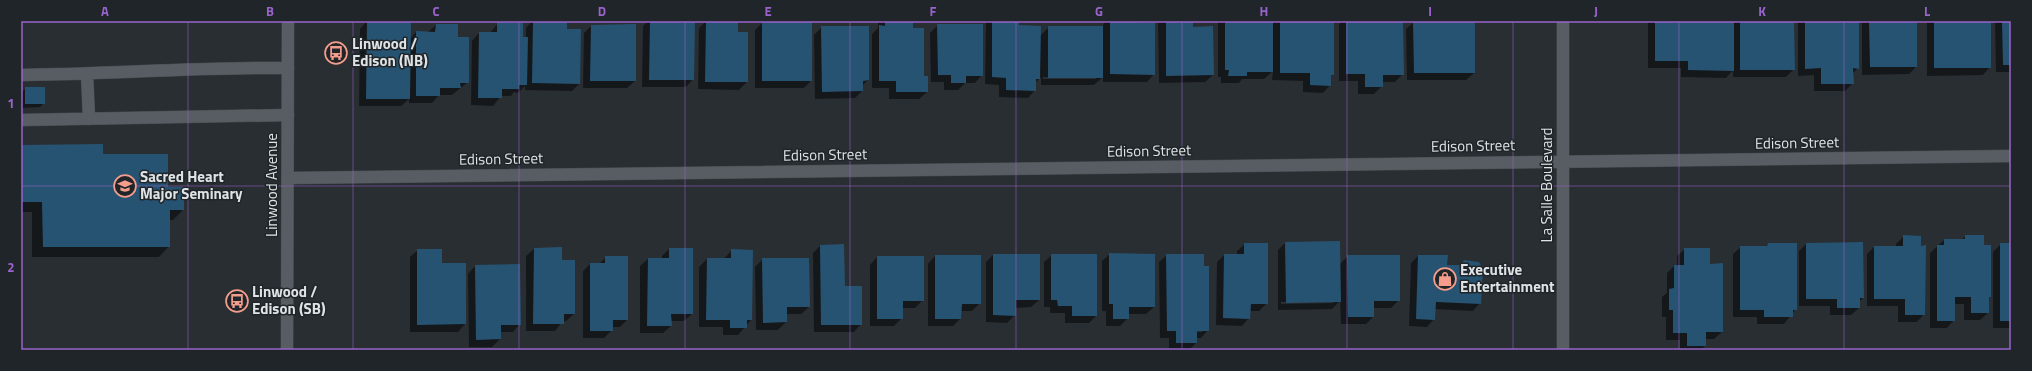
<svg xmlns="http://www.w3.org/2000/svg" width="2032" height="371" viewBox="0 0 2032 371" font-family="'Titillium Web',sans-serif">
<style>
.shadow{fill:#0007;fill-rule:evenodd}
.building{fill:#275372}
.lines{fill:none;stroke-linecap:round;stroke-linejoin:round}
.lane-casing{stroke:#474c50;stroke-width:13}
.street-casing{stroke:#474c50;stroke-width:13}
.secondary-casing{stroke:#474c50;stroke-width:13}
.lane{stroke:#575d62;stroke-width:12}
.street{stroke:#575d62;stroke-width:12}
.secondary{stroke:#575d62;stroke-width:12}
.grid{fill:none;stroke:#9963cb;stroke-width:1;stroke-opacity:0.55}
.labels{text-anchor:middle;stroke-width:3;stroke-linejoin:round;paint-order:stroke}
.poi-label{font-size:15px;font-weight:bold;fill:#dfe3e6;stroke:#1f2529;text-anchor:start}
.street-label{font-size:15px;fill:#dfe3e6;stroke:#1f2529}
.neatline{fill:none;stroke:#9963cb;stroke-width:1.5}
.grid-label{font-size:13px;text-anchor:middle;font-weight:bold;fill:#9963cb}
</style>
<rect width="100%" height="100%" fill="#292e33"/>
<!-- shadow -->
<path class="shadow" d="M 367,21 L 410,39 L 416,32 L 428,32 L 436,25 L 457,38 L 468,82 L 452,95 L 439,95 L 432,103 L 409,103 L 409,99 L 401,106 L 359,106 L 360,29 Z
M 532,21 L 566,21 L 566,30 L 579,84 L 572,91 L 525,90 L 525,86 L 518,93 L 514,92 L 511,96 L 501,96 L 493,106 L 471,105 L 472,41 L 479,33 L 490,33 L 498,23 L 522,38 L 526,38 L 526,28 Z
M 648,21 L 694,21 L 693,79 L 686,87 L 642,87 L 643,26 Z
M 706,21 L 737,21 L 737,33 L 747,33 L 747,82 L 739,90 L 698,89 L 699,28 Z
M 790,21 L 806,21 L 811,81 L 804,88 L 755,88 L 755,30 L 762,23 L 788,23 Z
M 878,21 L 912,21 L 912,29 L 927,92 L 919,99 L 889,99 L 889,88 L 872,88 L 872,34 L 878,28 Z
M 986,21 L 1018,21 L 1018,26 L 1040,36 L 1049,27 L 1103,27 L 1104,21 L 1132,21 L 1154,74 L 1147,82 L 1103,82 L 1103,77 L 1094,85 L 1041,85 L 1041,77 L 1035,83 L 1035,90 L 1028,98 L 999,97 L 999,85 L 985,84 ZM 1043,77 L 1096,77 L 1096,79 L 1043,79 Z
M 1158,21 L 1192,21 L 1192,28 L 1213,75 L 1205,82 L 1159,83 Z
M 1218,21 L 1272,21 L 1272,24 L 1275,21 L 1333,21 L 1333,74 L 1330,77 L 1330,85 L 1323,93 L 1303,92 L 1303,81 L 1272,80 L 1273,71 L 1264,79 L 1242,79 L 1239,83 L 1221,83 L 1221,77 L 1218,77 Z
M 1342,21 L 1377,21 L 1403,74 L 1395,82 L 1382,82 L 1382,86 L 1374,94 L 1358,94 L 1358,81 L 1339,81 L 1339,24 Z
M 1648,21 L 1793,21 L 1794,69 L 1786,77 L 1733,77 L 1733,70 L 1726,78 L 1681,77 L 1681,68 L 1648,68 Z
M 1798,21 L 1858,21 L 1858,68 L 1853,73 L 1853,83 L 1845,91 L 1814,91 L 1814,75 L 1798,76 Z
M 1862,21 L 1916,21 L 1916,67 L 1909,74 L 1862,75 Z
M 1927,21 L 1990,21 L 1990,67 L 1983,75 L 1927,76 Z
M 1995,21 L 2011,21 L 2011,72 L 1996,72 Z
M 1414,22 L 1474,73 L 1466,80 L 1407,80 L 1406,29 Z
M 938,25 L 982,75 L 975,83 L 965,83 L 958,90 L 944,90 L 944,82 L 931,82 L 930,33 Z
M 591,26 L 635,81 L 627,88 L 583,88 L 584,33 Z
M 822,27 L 868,80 L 862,86 L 862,91 L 855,98 L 815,99 L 814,35 Z
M 26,88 L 44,103 L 40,107 L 21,108 L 22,92 Z
M 21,146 L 102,155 L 183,210 L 173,220 L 169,220 L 169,246 L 159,257 L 32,257 L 32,212 L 21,212 Z
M 1904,236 L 1924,314 L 1917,322 L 1898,322 L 1898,306 L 1867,306 L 1867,254 L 1874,247 L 1896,247 L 1896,244 Z
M 1966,236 L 1983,246 L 1990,297 L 1988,299 L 1988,313 L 1980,320 L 1964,320 L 1964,304 L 1954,304 L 1954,320 L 1947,328 L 1930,328 L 1930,253 L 1944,240 L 1961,240 Z
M 1285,243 L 1339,265 L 1348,256 L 1399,300 L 1391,308 L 1373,308 L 1373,317 L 1366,324 L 1341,324 L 1340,301 L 1332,309 L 1278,310 L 1278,250 ZM 1333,301 L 1333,303 L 1281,304 L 1281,302 Z
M 1245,244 L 1267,303 L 1259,311 L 1249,311 L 1249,318 L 1242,326 L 1216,325 L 1217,262 L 1224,255 L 1237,255 L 1237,251 Z
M 1768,244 L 1796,309 L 1784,324 L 1757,324 L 1757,317 L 1733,317 L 1733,254 L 1741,247 L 1765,247 Z
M 1806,244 L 1863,298 L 1859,302 L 1859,308 L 1851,315 L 1830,315 L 1830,306 L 1799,306 L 1799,251 Z
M 2001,244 L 2011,244 L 2011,328 L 1993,328 L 1993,252 Z
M 820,246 L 844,287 L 861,324 L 854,332 L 814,332 L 813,253 Z
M 561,248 L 561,261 L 574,314 L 566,321 L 563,321 L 555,331 L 526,331 L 526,256 L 534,249 Z
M 669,249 L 692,314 L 684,321 L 671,321 L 671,326 L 663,333 L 640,333 L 640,266 L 648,259 L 662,259 L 662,256 Z
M 1685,249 L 1708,265 L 1722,332 L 1714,339 L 1705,339 L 1705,346 L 1701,350 L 1680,350 L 1680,340 L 1666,340 L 1666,317 L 1662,317 L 1662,297 L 1667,293 L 1667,273 L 1674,266 L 1677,266 L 1677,256 Z
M 418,250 L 441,264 L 465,264 L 465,324 L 458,332 L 410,332 L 410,257 Z
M 732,250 L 751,320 L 738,335 L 723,335 L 723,327 L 699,327 L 699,267 L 707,259 L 724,259 Z
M 1110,254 L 1154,307 L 1146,314 L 1128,314 L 1128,318 L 1120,326 L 1106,326 L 1106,311 L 1102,311 L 1102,261 Z
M 993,255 L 1039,300 L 1031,307 L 1015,308 L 1015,315 L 1007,323 L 986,322 L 986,262 Z
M 1052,255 L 1096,316 L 1089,323 L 1065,323 L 1065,313 L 1050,313 L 1050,307 L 1044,307 L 1044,262 Z
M 1167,255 L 1208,330 L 1201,338 L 1196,338 L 1196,343 L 1189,350 L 1169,350 L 1169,338 L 1160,338 L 1159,262 ZM 1192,330 L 1202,330 L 1202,332 L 1192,332 Z
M 935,256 L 980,303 L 972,311 L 960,311 L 960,319 L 953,326 L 928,326 L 928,264 Z
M 1418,256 L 1446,266 L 1460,266 L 1465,261 L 1480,303 L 1473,311 L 1435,309 L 1434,319 L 1427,327 L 1409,326 L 1411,263 Z
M 606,257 L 627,320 L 620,327 L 612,327 L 612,330 L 604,338 L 583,338 L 583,271 L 590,264 L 599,264 Z
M 877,257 L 923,300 L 915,308 L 902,308 L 902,318 L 894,326 L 870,326 L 870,265 Z
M 763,259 L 809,307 L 801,314 L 786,314 L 786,322 L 778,330 L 756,330 L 755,267 Z
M 475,266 L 520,324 L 513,332 L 500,332 L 500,339 L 492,347 L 469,347 L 468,274 Z"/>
<!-- building -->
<path class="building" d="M 367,21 L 411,21 L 410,99 L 366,99 Z
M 533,21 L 567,21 L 567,29 L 581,29 L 580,84 L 532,83 Z
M 650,21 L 695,21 L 694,80 L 649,80 Z
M 706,21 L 738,21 L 738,32 L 748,32 L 748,82 L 705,82 Z
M 807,21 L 812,22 L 812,81 L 762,81 L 762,22 Z
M 885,21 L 913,21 L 913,28 L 924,28 L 924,76 L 928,76 L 928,92 L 896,92 L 896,81 L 879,81 L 879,25 L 885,26 Z
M 992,21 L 1019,21 L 1019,25 L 1041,26 L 1040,79 L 1036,79 L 1036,91 L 1006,90 L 1006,78 L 992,77 Z
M 1110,21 L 1155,23 L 1155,75 L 1110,74 Z
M 1166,21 L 1193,21 L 1193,27 L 1213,26 L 1214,75 L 1166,76 Z
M 1225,21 L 1273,21 L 1273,72 L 1247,72 L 1247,76 L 1228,76 L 1229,70 L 1225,70 Z
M 1280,21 L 1334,21 L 1334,75 L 1331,75 L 1331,86 L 1310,85 L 1310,73 L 1280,73 Z
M 1346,21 L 1403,21 L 1404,75 L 1383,75 L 1383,87 L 1365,87 L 1365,74 L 1346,74 Z
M 1413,21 L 1475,21 L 1475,73 L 1414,73 Z
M 1655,21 L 1734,21 L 1734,71 L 1688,70 L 1688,61 L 1655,61 Z
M 1740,21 L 1794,21 L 1795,70 L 1740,70 Z
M 1805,21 L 1859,21 L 1859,69 L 1853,68 L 1854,84 L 1821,84 L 1821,68 L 1805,69 Z
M 1869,21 L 1917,21 L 1917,67 L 1870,67 Z
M 1934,21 L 1991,21 L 1991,68 L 1934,68 Z
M 2002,21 L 2011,21 L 2011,65 L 2003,65 Z
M 497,22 L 523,23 L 523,37 L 528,37 L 527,85 L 519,85 L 519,89 L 502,89 L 502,98 L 478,98 L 479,32 L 497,32 Z
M 436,24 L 458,24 L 458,37 L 469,37 L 469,83 L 460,83 L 461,88 L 440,88 L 440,96 L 416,96 L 416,31 L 435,32 Z
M 636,24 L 636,81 L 590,81 L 591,25 Z
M 937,24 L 983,24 L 983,76 L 966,76 L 966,83 L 951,83 L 951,75 L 938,75 Z
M 821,26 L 869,26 L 869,80 L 863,81 L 863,91 L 822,92 Z
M 1048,26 L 1103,26 L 1103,78 L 1048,78 Z
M 25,87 L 45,87 L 45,104 L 25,104 Z
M 103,144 L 103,154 L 168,154 L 168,187 L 184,187 L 184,210 L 170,210 L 170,247 L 43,247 L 42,202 L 21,202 L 21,145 Z
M 1903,235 L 1921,236 L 1921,246 L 1926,245 L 1925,315 L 1905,315 L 1905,299 L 1874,299 L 1874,246 L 1903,246 Z
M 1965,235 L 1984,235 L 1984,245 L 1991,245 L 1991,297 L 1989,297 L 1989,313 L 1971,313 L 1971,297 L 1955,297 L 1955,321 L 1937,321 L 1937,245 L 1944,245 L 1944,239 L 1965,239 Z
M 1340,241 L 1341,302 L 1286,303 L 1285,242 Z
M 1863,242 L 1864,298 L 1860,298 L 1860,308 L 1837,308 L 1837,299 L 1806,299 L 1806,243 Z
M 1244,243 L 1268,243 L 1268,304 L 1251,304 L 1250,319 L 1223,318 L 1224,254 L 1244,254 Z
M 1768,243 L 1797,243 L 1797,310 L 1793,310 L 1793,317 L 1764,317 L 1764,310 L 1740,310 L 1740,246 L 1767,246 Z
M 2000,243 L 2011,243 L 2011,321 L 2000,321 Z
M 844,244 L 845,286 L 862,286 L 862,325 L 821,325 L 820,245 Z
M 562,247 L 562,260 L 575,260 L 575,314 L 564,314 L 564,324 L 533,324 L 534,248 Z
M 669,248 L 693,248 L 693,314 L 671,314 L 672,326 L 647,326 L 648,258 L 669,258 Z
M 1684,248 L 1710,248 L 1710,264 L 1723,263 L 1723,332 L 1706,332 L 1706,346 L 1687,346 L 1687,333 L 1673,333 L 1673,310 L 1669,310 L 1669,289 L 1674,288 L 1674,265 L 1684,265 Z
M 417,249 L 442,249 L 442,263 L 466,263 L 466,324 L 417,325 Z
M 731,249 L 753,250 L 752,320 L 747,320 L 747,328 L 730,328 L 730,320 L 706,320 L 707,258 L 731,258 Z
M 1109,253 L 1155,254 L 1155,307 L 1129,307 L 1129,319 L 1113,319 L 1113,304 L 1109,304 Z
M 993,254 L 1040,254 L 1040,300 L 1016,300 L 1016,316 L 993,315 Z
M 1051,254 L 1097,254 L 1097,316 L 1072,316 L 1072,306 L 1058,306 L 1057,300 L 1051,300 Z
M 1166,254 L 1204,254 L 1204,266 L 1209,266 L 1209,331 L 1197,331 L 1197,343 L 1176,343 L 1176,331 L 1167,331 Z
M 935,255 L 981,255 L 981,304 L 962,304 L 961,319 L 935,319 Z
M 1347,255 L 1400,255 L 1400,301 L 1374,301 L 1374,317 L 1348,317 Z
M 1418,255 L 1448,255 L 1447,265 L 1461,265 L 1464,260 L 1479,262 L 1483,269 L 1481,304 L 1436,302 L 1435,320 L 1416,319 Z
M 605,256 L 628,256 L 628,320 L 613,320 L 613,331 L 590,331 L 590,263 L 605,263 Z
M 877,256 L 924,256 L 924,301 L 903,301 L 903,319 L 877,319 Z
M 762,258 L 809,258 L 810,307 L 787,307 L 787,322 L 763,323 Z
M 520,264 L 521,325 L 501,325 L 501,339 L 476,340 L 475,265 Z"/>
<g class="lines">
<!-- lane casing -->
<g class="lane-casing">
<path id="lane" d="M 87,74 L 89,119
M 21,75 C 110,74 199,67 288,68
M 21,120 L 288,115"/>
</g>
<!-- street casing -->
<g class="street-casing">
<path id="street" d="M 288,178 L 2011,156
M 1563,350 L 1563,21"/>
</g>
<!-- secondary casing -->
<g class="secondary-casing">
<path id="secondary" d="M 287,350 L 288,21"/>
</g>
<!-- lane -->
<use href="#lane" class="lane"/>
<!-- street -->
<use href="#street" class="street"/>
<!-- secondary -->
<use href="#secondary" class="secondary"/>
</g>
<!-- grid -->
<path class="grid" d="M 188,21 L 188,350M 353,21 L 353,350M 519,21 L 519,350M 685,21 L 685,350M 850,21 L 850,350M 1016,21 L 1016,350M 1182,21 L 1182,350M 1347,21 L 1347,350M 1513,21 L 1513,350M 1679,21 L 1679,350M 1844,21 L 1844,350M 21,186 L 2011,186"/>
<!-- icons -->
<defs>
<g id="bus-ring" transform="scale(1.15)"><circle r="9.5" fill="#1f2529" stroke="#f49d8c" stroke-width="1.5"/><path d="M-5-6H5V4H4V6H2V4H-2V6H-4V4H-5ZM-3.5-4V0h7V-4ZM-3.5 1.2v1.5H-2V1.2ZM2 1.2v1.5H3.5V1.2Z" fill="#f49d8c"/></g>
<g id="university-ring" transform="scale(1.15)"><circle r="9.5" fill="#1f2529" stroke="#f49d8c" stroke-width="1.5"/><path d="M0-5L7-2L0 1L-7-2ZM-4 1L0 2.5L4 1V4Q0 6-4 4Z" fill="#f49d8c"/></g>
<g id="shop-ring" transform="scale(1.15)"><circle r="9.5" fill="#1f2529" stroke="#f49d8c" stroke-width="1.5"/><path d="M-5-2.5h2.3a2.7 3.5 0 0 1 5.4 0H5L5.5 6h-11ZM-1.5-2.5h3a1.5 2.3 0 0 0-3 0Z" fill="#f49d8c"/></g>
</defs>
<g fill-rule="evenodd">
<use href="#bus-ring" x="336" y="53"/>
<use href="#university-ring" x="125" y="186"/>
<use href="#shop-ring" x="1445" y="279"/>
<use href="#bus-ring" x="237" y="301"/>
</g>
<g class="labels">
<!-- poi labels -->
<g class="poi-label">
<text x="352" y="49">Linwood /<tspan x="352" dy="17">Edison (NB)</tspan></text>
<text x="140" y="182">Sacred Heart<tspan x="140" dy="17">Major Seminary</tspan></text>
<text x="1460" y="275">Executive<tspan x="1460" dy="17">Entertainment</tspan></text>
<text x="252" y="297">Linwood /<tspan x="252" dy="17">Edison (SB)</tspan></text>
</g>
<!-- street labels -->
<g class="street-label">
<text transform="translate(1797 143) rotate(-1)" y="5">Edison Street</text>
<text transform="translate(1473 146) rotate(-1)" y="5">Edison Street</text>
<text transform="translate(1149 151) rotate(-1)" y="5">Edison Street</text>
<text transform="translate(825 155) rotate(-1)" y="5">Edison Street</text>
<text transform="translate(501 159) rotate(-1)" y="5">Edison Street</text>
<text transform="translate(272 185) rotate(-90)" y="5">Linwood Avenue</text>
<text transform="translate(1547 185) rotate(-90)" y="5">La Salle Boulevard</text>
</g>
</g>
<!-- border -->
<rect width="2032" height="371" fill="none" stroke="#1f2529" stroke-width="44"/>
<rect x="22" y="22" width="1988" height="327" class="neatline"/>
<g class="grid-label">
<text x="105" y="16">A</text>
<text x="270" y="16">B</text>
<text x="436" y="16">C</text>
<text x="602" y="16">D</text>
<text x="768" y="16">E</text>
<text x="933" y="16">F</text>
<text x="1099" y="16">G</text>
<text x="1264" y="16">H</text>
<text x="1430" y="16">I</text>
<text x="1596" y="16">J</text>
<text x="1762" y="16">K</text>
<text x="1927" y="16">L</text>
<text x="11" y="108">1</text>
<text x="11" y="272">2</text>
</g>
</svg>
